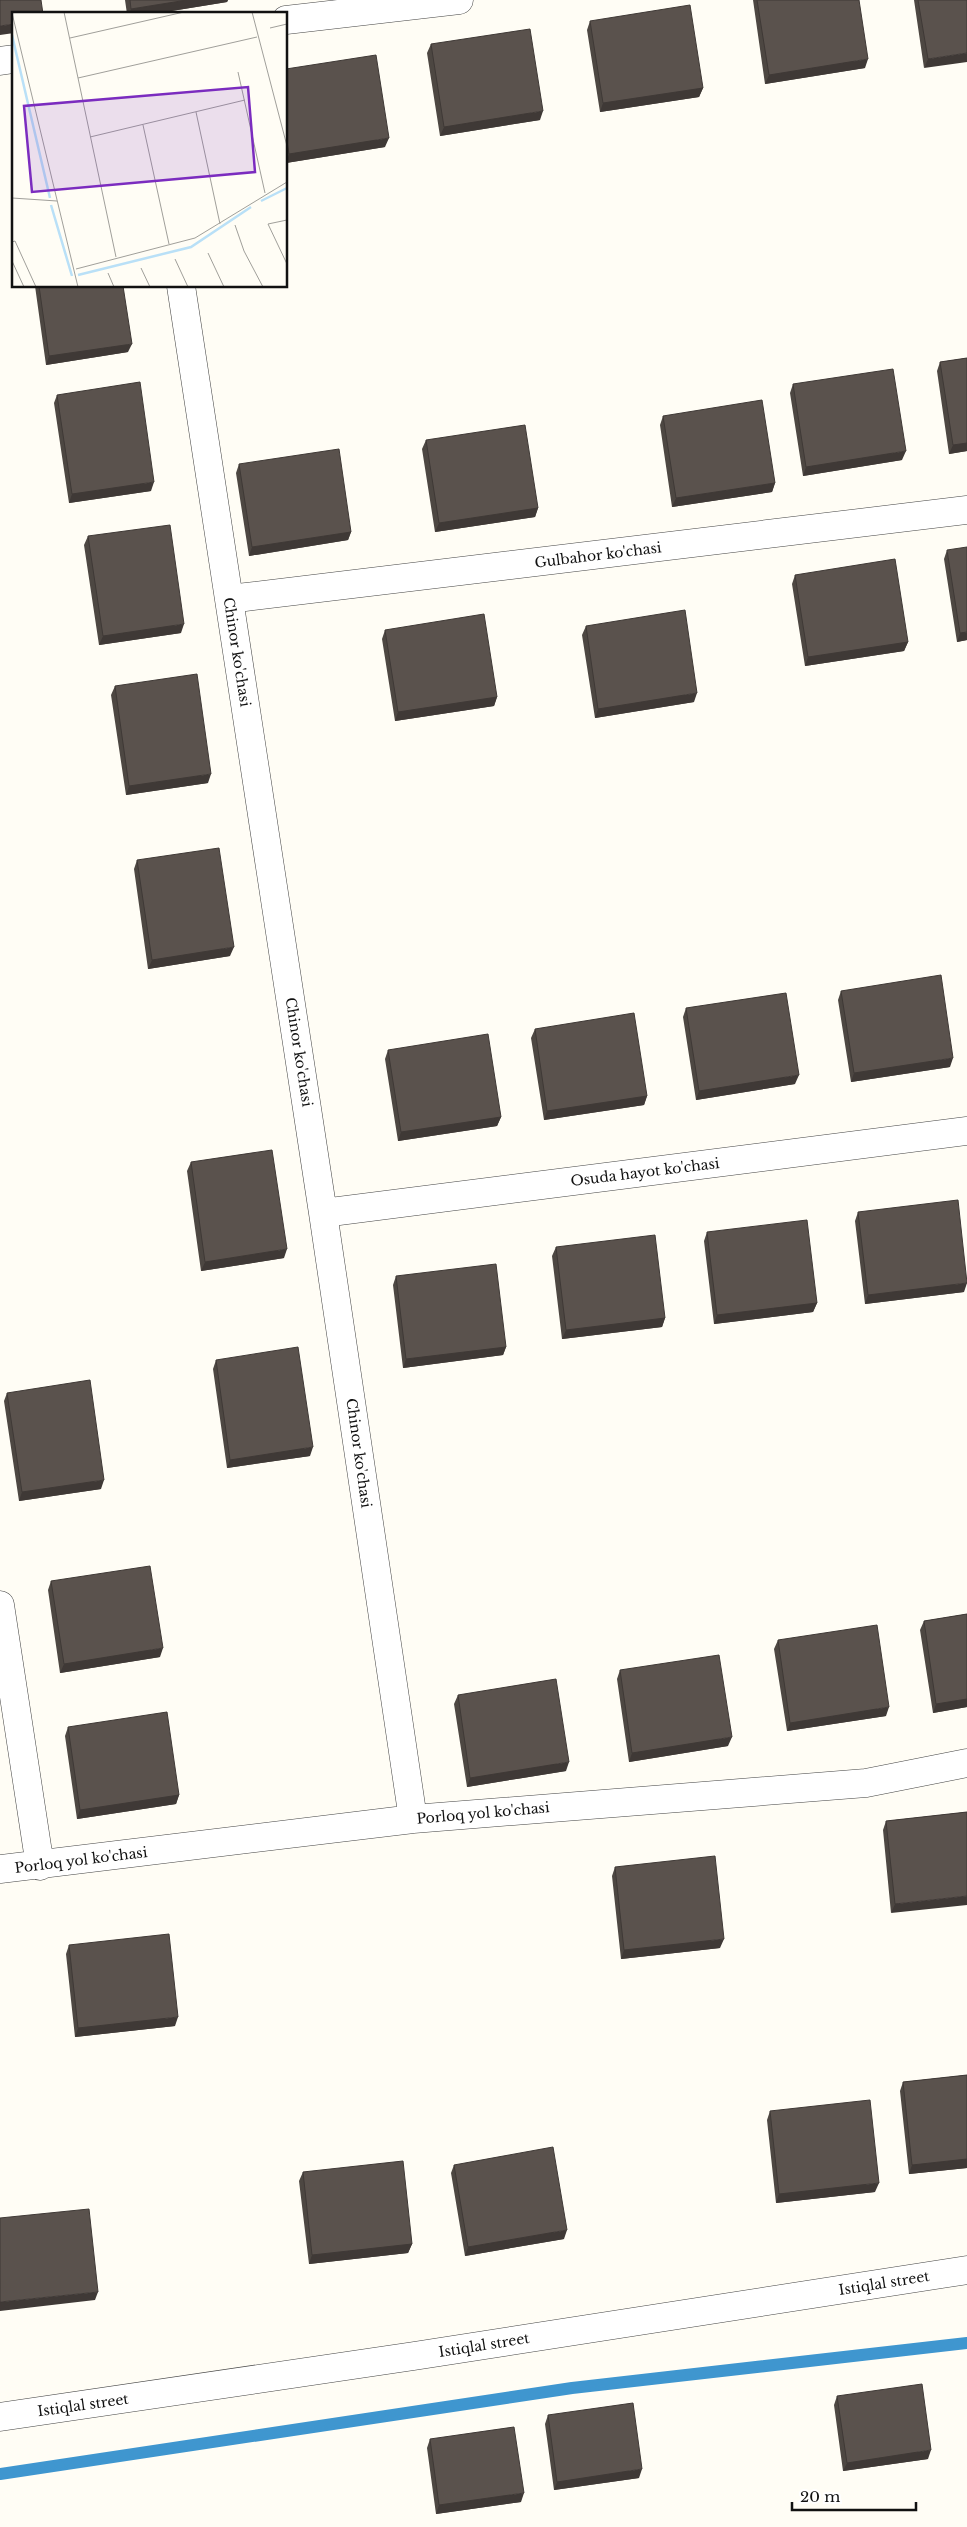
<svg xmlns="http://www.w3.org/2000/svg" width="967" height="2527" viewBox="0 0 967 2527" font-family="'Libre Baskerville',serif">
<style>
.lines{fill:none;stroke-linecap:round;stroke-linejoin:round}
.stream{stroke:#3f96cf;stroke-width:12}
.minor-casing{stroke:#444;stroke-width:29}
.minor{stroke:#fff;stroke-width:28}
.wall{fill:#4d4742}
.shaded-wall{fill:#3f3936}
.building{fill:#5a524d;stroke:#3f3936}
.labels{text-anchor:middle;stroke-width:5;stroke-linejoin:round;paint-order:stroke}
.street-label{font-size:14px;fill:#111;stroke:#fff}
.inset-river{fill:none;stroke:#b9e0f7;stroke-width:2.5}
.inset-road{fill:none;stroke:#a09f9a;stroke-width:1}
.view{fill:#7b2cbf;fill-opacity:0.15;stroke:#7b2cbf;stroke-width:2.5}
.inset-edge{fill:none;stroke:#111;stroke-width:2.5}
</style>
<rect width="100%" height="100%" fill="#fffdf5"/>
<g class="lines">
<!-- stream -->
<path class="stream" d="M 0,2474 L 572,2388 L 967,2343"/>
<!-- minor casing -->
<g class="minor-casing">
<path id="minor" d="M 286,20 L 459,0
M 0,61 L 14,59
M 181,286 L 323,1213 L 413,1819
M 229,599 L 967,510
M 323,1213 L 967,1131
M 0,1605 L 40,1866
M 0,1869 L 413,1819 L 866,1783 L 967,1763
M 0,2417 L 414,2356 L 967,2270"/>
</g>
<!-- minor -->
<use href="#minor" class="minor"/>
</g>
<!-- wall -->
<path class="wall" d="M 125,0 L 228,0 L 227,2 L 153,14 L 127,14 Z
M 753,0 L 757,0 L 865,68 L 765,84 Z
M 914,0 L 967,0 L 924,68 Z
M 590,21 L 703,88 L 699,97 L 600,112 L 587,30 Z
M 431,44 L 540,120 L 440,136 L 427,53 Z
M 286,69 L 385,147 L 286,163 Z
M 35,286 L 123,286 L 128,352 L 46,365 Z
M 967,358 L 967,451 L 949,454 L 937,371 L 940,362 Z
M 793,384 L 902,460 L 803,476 L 790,393 Z
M 57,395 L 151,491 L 69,503 L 54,403 Z
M 663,416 L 775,483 L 772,492 L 672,507 L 660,425 Z
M 426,440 L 538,508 L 535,517 L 435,532 L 422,449 Z
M 239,464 L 351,532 L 348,540 L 249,556 L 236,473 Z
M 88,536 L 181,633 L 99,645 L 84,545 Z
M 947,550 L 967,640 L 957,642 L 944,559 Z
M 795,575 L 908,642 L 904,651 L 805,666 L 792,584 Z
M 586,626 L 694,702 L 595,718 L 582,635 Z
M 385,630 L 497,697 L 494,706 L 395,721 L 382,639 Z
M 115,686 L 208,783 L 126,795 L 111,695 Z
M 137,860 L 230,956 L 148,969 L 134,869 Z
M 841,991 L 950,1067 L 851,1082 L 838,1000 Z
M 686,1008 L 795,1084 L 696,1100 L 683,1017 Z
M 535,1029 L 647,1096 L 644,1105 L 544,1120 L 531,1038 Z
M 388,1050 L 501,1117 L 497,1126 L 398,1141 L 385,1059 Z
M 191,1162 L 284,1258 L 201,1271 L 187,1171 Z
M 858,1212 L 964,1292 L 865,1304 L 855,1221 Z
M 707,1232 L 817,1303 L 813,1312 L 714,1324 L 704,1241 Z
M 556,1247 L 665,1318 L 662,1327 L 562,1339 L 552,1256 Z
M 396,1276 L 506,1347 L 503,1355 L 403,1368 L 393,1285 Z
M 216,1360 L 310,1456 L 227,1468 L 213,1369 Z
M 7,1393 L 101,1489 L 19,1501 L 4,1401 Z
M 51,1581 L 160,1657 L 60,1673 L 48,1590 Z
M 967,1614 L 967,1707 L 933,1713 L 920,1630 L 924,1621 Z
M 778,1640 L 886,1716 L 787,1731 L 774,1649 Z
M 620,1670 L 728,1746 L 629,1762 L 617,1679 Z
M 458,1695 L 566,1771 L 467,1787 L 454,1704 Z
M 68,1727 L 179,1795 L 176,1804 L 77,1819 L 65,1736 Z
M 967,1812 L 891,1913 L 883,1830 L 886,1821 Z
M 615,1867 L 720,1948 L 621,1959 L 612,1876 Z
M 69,1945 L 175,2026 L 75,2037 L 66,1954 Z
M 967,2075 L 967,2168 L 909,2174 L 900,2091 L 903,2082 Z
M 770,2111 L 875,2192 L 776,2203 L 767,2120 Z
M 454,2165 L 564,2239 L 465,2256 L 451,2173 Z
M 303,2172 L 412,2244 L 408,2253 L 309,2264 L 299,2181 Z
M 837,2396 L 928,2459 L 843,2471 L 834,2405 Z
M 548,2415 L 639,2478 L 554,2490 L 545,2424 Z
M 430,2439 L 521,2502 L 436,2514 L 427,2448 Z"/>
<!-- shaded-wall -->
<path class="shaded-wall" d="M 187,0 L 228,0 L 227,2 L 153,14 L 129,14 L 131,9 Z
M 14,24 L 14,33 L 0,35 L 0,26 Z
M 967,53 L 967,62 L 924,68 L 928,59 Z
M 868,59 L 865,68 L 765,84 L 769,75 Z
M 703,88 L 699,97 L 600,112 L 603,103 Z
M 543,111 L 540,120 L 440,136 L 444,127 Z
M 389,138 L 385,147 L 286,163 L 289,154 Z
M 132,344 L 128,352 L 46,365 L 49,356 Z
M 967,443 L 967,451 L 949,454 L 953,445 Z
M 906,451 L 902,460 L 803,476 L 806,467 Z
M 154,482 L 151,491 L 69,503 L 72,494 Z
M 775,483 L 772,492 L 672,507 L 676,498 Z
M 538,508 L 535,517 L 435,532 L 439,523 Z
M 351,532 L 348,540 L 249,556 L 252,547 Z
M 184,624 L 181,633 L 99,645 L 103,636 Z
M 967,632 L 967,640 L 957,642 L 960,633 Z
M 908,642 L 904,651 L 805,666 L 808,657 Z
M 697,693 L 694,702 L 595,718 L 598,709 Z
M 497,697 L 494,706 L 395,721 L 398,712 Z
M 211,774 L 208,783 L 126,795 L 129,786 Z
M 234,947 L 230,956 L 148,969 L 152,960 Z
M 953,1058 L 950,1067 L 851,1082 L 854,1073 Z
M 799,1075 L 795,1084 L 696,1100 L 699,1091 Z
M 647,1096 L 644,1105 L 544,1120 L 547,1111 Z
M 501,1117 L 497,1126 L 398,1141 L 401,1132 Z
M 287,1249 L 284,1258 L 201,1271 L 205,1262 Z
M 967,1283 L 964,1292 L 865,1304 L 868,1295 Z
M 817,1303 L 813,1312 L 714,1324 L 717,1315 Z
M 665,1318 L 662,1327 L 562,1339 L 566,1330 Z
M 506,1347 L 503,1355 L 403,1368 L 406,1359 Z
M 313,1447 L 310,1456 L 227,1468 L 230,1460 Z
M 104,1480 L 101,1489 L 19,1501 L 22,1492 Z
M 163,1648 L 160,1657 L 60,1673 L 64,1664 Z
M 967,1699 L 967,1707 L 933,1713 L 936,1704 Z
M 889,1707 L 886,1716 L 787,1731 L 790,1723 Z
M 732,1737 L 728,1746 L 629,1762 L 632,1753 Z
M 569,1762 L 566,1771 L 467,1787 L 470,1778 Z
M 179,1795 L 176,1804 L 77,1819 L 80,1810 Z
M 967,1896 L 967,1905 L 891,1913 L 895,1904 Z
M 724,1939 L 720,1948 L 621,1959 L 624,1950 Z
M 178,2017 L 175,2026 L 75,2037 L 78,2028 Z
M 967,2159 L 967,2168 L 909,2174 L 912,2165 Z
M 879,2183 L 875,2192 L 776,2203 L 779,2194 Z
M 567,2230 L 564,2239 L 465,2256 L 468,2247 Z
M 412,2244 L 408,2253 L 309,2264 L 312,2255 Z
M 98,2292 L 95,2300 L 0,2311 L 0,2302 Z
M 931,2450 L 928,2459 L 843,2471 L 847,2463 Z
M 642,2469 L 639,2478 L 554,2490 L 557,2482 Z
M 524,2493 L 521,2502 L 436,2514 L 439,2505 Z"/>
<!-- building -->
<path class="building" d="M 0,0 L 41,0 L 43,14 L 14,14 L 14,24 L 0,26 Z
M 130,0 L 187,0 L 131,9 Z
M 757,0 L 859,0 L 868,59 L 769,75 Z
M 918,0 L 967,0 L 967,53 L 928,59 Z
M 690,5 L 703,88 L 603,103 L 590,21 Z
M 530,29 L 543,111 L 444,127 L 431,44 Z
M 376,55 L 389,138 L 289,154 L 286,135 L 286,69 Z
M 39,286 L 123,286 L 132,344 L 49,356 Z
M 967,358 L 967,443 L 953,445 L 940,362 Z
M 893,369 L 906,451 L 806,467 L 793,384 Z
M 140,382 L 154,482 L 72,494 L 57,395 Z
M 762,400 L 775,483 L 676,498 L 663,416 Z
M 525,425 L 538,508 L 439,523 L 426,440 Z
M 339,449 L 351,532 L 252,547 L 239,464 Z
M 170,525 L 184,624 L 103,636 L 88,536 Z
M 967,547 L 967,632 L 960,633 L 947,550 Z
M 895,559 L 908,642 L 808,657 L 795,575 Z
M 685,610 L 697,693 L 598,709 L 586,626 Z
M 484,614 L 497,697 L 398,712 L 385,630 Z
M 197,674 L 211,774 L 129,786 L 115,686 Z
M 219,848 L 234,947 L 152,960 L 137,860 Z
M 941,975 L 953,1058 L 854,1073 L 841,991 Z
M 786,993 L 799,1075 L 699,1091 L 686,1008 Z
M 634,1013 L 647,1096 L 547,1111 L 535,1029 Z
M 488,1034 L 501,1117 L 401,1132 L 388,1050 Z
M 272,1150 L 287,1249 L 205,1262 L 191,1162 Z
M 958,1200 L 967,1283 L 868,1295 L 858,1212 Z
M 807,1220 L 817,1303 L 717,1315 L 707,1232 Z
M 655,1235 L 665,1318 L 566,1330 L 556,1247 Z
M 496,1264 L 506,1347 L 406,1359 L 396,1276 Z
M 298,1347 L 313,1447 L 230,1460 L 216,1360 Z
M 90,1380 L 104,1480 L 22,1492 L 7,1393 Z
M 150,1566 L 163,1648 L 64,1664 L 51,1581 Z
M 967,1614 L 967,1699 L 936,1704 L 924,1621 Z
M 877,1625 L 889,1707 L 790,1723 L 778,1640 Z
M 719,1655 L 732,1737 L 632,1753 L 620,1670 Z
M 556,1679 L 569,1762 L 470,1778 L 458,1695 Z
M 167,1712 L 179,1795 L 80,1810 L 68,1727 Z
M 967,1812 L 967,1896 L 895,1904 L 886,1821 Z
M 715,1856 L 724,1939 L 624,1950 L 615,1867 Z
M 169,1934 L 178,2017 L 78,2028 L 69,1945 Z
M 967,2075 L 967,2159 L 912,2165 L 903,2082 Z
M 870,2100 L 879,2183 L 779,2194 L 770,2111 Z
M 553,2147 L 567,2230 L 468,2247 L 454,2165 Z
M 403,2161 L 412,2244 L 312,2255 L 303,2172 Z
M 89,2209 L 98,2292 L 0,2302 L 0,2218 Z
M 922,2384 L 931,2450 L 847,2463 L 837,2396 Z
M 633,2403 L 642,2469 L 557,2482 L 548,2415 Z
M 514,2427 L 524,2493 L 439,2505 L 430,2439 Z"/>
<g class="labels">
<!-- street labels -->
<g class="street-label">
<text transform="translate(598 555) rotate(-7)" y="5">Gulbahor ko'chasi</text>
<text transform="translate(237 652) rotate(81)" y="5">Chinor ko'chasi</text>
<text transform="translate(299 1052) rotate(81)" y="5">Chinor ko'chasi</text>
<text transform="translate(645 1172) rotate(-7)" y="5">Osuda hayot ko'chasi</text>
<text transform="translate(359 1453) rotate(82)" y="5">Chinor ko'chasi</text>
<text transform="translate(483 1813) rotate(-5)" y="5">Porloq yol ko'chasi</text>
<text transform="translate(81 1860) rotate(-7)" y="5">Porloq yol ko'chasi</text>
<text transform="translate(884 2283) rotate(-9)" y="5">Istiqlal street</text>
<text transform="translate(484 2345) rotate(-9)" y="5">Istiqlal street</text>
<text transform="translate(83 2405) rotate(-8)" y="5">Istiqlal street</text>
</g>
</g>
<!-- overview -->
<g transform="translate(12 12)">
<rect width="275" height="275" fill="#fffdf5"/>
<path class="inset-river" d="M 0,23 L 38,186M 249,189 L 275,176M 39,193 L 60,264M 66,263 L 179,235 L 239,195"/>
<path class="inset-road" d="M 52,0 L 104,245M 240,0 L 275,134M 0,1 L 66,275M 258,16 L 275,12M 58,26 L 172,0M 226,60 L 253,181M 66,66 L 245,25M 184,100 L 208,212M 131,113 L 157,232M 78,125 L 233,88M 0,186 L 45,189M 275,208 L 256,212 L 275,252M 223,213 L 232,239 L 251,275M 0,230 L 3,229 L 24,275M 196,241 L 212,275M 163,247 L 176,275M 0,249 L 12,275M 129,256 L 138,275M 64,257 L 183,226 L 275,170M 96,261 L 102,275"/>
<path class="view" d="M 236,75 L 243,160 L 20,180 L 12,94 Z"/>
<rect width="275" height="275" class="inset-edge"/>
</g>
<!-- scale -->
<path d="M792 2502v8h124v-8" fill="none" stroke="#111111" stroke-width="2.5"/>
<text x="800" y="2502" font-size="15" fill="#111111" stroke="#ffffff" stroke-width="4" paint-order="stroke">20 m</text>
</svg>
